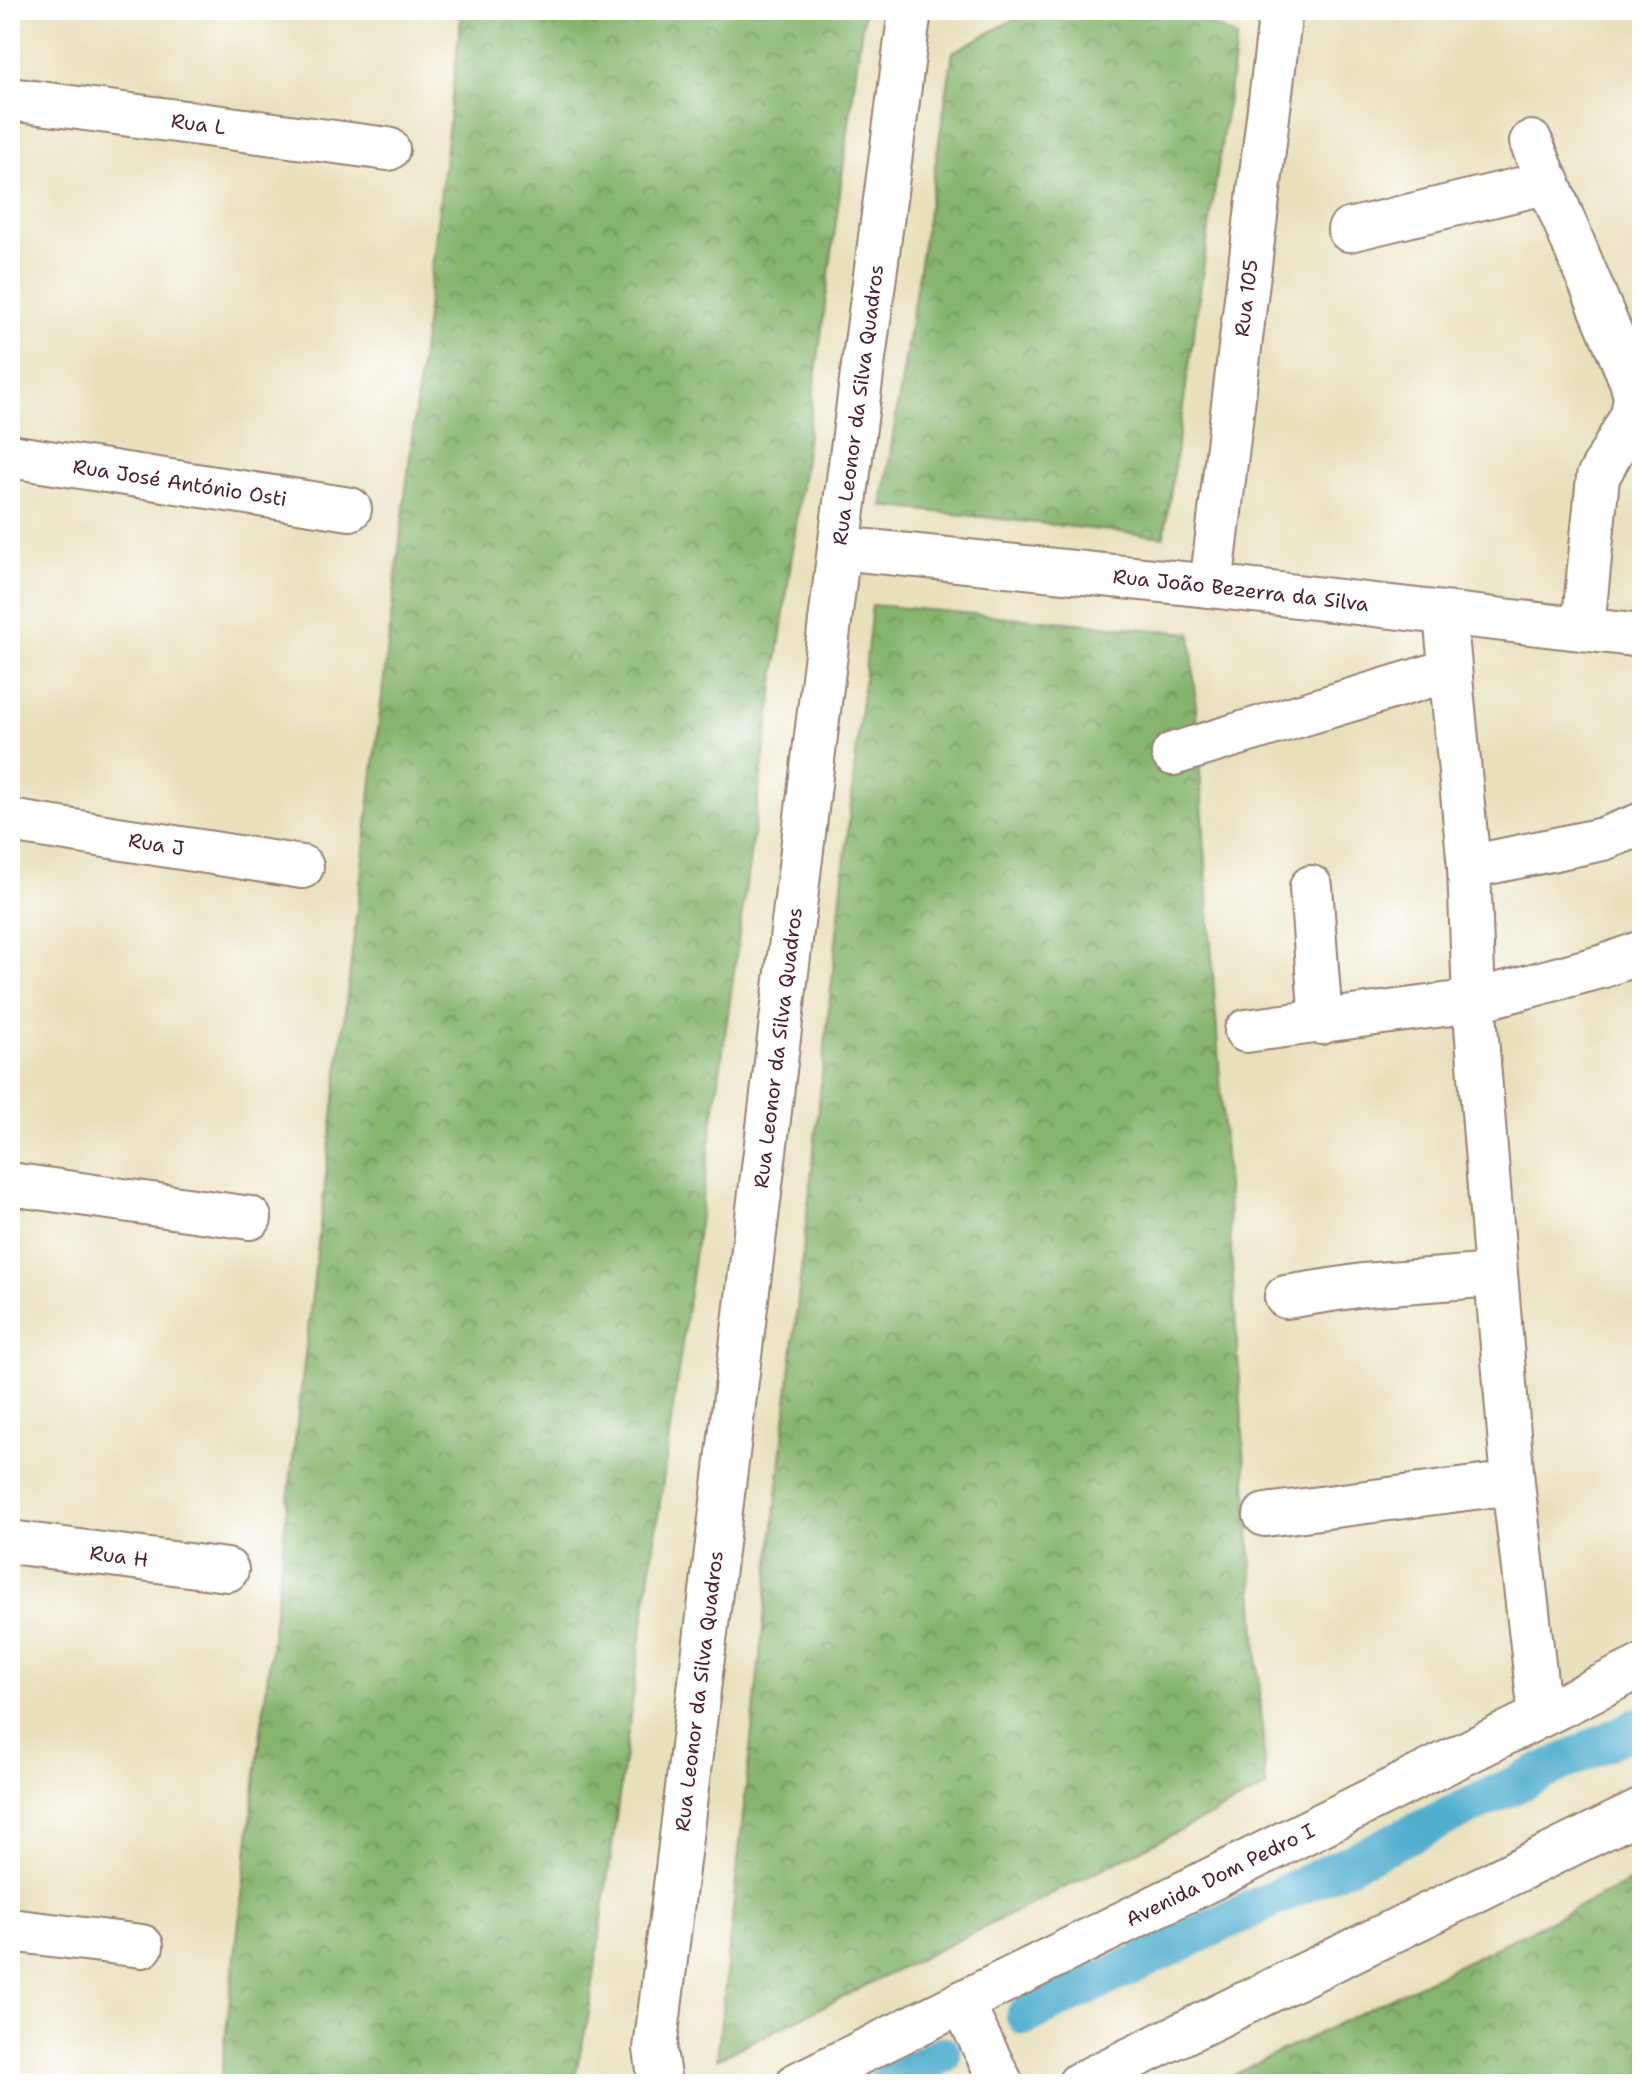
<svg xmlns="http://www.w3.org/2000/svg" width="1652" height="2094" viewBox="0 0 1652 2094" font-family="'Shantell Sans',sans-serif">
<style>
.forest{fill:url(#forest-crowns);stroke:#686a4c;stroke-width:2}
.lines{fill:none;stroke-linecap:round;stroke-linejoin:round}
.canal{stroke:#51aecf;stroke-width:38}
.minor-casing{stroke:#998073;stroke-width:46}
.minor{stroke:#fff;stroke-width:42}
.labels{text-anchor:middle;stroke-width:8;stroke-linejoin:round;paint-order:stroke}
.street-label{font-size:20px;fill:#4a1f2b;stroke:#fff}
</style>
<defs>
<pattern id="forest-crowns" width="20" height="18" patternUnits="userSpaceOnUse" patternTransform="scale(2)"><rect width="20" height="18" fill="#86b56e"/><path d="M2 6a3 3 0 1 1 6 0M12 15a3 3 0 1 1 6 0" fill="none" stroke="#70935b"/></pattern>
</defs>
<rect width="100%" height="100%" fill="#fff"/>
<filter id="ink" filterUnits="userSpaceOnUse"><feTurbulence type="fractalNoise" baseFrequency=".0125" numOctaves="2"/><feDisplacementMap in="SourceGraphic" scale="16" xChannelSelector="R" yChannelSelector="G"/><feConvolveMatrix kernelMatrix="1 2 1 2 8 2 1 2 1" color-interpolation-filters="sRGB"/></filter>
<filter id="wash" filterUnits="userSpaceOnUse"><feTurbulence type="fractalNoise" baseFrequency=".006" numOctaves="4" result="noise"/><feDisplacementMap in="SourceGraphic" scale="32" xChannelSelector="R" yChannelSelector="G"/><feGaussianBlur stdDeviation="1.8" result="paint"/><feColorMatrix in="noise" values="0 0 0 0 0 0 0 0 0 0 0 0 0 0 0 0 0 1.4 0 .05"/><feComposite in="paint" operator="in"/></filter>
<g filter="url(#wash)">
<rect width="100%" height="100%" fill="#e8e0bb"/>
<!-- forest -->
<path class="forest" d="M 462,10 L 864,10 L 794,540 L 588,2019 L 573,2084 L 220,2084 Z
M 1192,14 L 1237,37 L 1164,537 L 882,506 L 953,52 L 1019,17 Z
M 872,605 L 1191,633 L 1266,1788 L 717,2059 Z
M 1642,1876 L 1642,2084 L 1214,2084 Z"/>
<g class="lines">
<!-- canal -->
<path class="canal" d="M 1025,2016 L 1642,1725
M 886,2084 L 942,2055"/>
</g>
</g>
<g filter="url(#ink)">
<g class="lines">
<!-- minor casing -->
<g class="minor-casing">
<g id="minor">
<path id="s1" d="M 10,99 L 388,149"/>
<path d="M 1531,142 L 1631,381 L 1635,397 L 1632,415 L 1598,477 L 1583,628"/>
<path d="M 1349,230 L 1549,182"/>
<path id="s2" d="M 10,456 L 350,509"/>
<path id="s3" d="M 839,548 L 1211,586 L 1642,636"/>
<path id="s4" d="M 1211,586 L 1281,10"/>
<path d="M 1445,614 L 1469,867 L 1474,1001 L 1513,1483 L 1540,1715"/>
<path d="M 1173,754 L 1450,670"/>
<path id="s5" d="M 10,821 L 302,867"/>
<path d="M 1469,867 L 1603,839 L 1642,824"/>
<path d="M 1311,887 L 1321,1023"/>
<path d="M 1246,1031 L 1474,1001 L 1604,966 L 1642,952"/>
<path d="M 10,1184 L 250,1218"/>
<path d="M 1286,1297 L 1363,1285 L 1495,1275"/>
<path d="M 1265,1515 L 1513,1483"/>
<path id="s6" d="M 10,1542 L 227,1570"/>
<path d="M 10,1930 L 142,1946"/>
<path d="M 962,2003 L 1002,2084"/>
<path id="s7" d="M 660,2084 L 655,2049 L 839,548 L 910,10"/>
<path id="s8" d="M 797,2084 L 1642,1666"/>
<path d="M 1079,2084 L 1642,1810"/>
</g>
</g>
<!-- minor -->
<use href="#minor" class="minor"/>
</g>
</g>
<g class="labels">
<!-- street labels -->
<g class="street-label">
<text dy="7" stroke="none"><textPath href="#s1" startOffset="190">Rua L</textPath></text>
<text dy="7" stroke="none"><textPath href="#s4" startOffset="290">Rua 105</textPath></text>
<text dy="7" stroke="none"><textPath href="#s7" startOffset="1692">Rua Leonor da Silva Quadros</textPath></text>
<text dy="7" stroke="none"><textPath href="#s2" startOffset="172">Rua José António Osti</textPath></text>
<text dy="7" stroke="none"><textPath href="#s3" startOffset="404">Rua João Bezerra da Silva</textPath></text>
<text dy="7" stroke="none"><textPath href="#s5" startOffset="148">Rua J</textPath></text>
<text dy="7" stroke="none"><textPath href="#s7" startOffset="1044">Rua Leonor da Silva Quadros</textPath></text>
<text dy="7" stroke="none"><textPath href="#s6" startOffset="110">Rua H</textPath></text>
<text dy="7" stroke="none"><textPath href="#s7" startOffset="396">Rua Leonor da Silva Quadros</textPath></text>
<text dy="7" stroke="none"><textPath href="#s8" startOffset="472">Avenida Dom Pedro I</textPath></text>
</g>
</g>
<!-- margin -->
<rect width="1652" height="2094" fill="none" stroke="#fff" stroke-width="40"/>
</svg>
